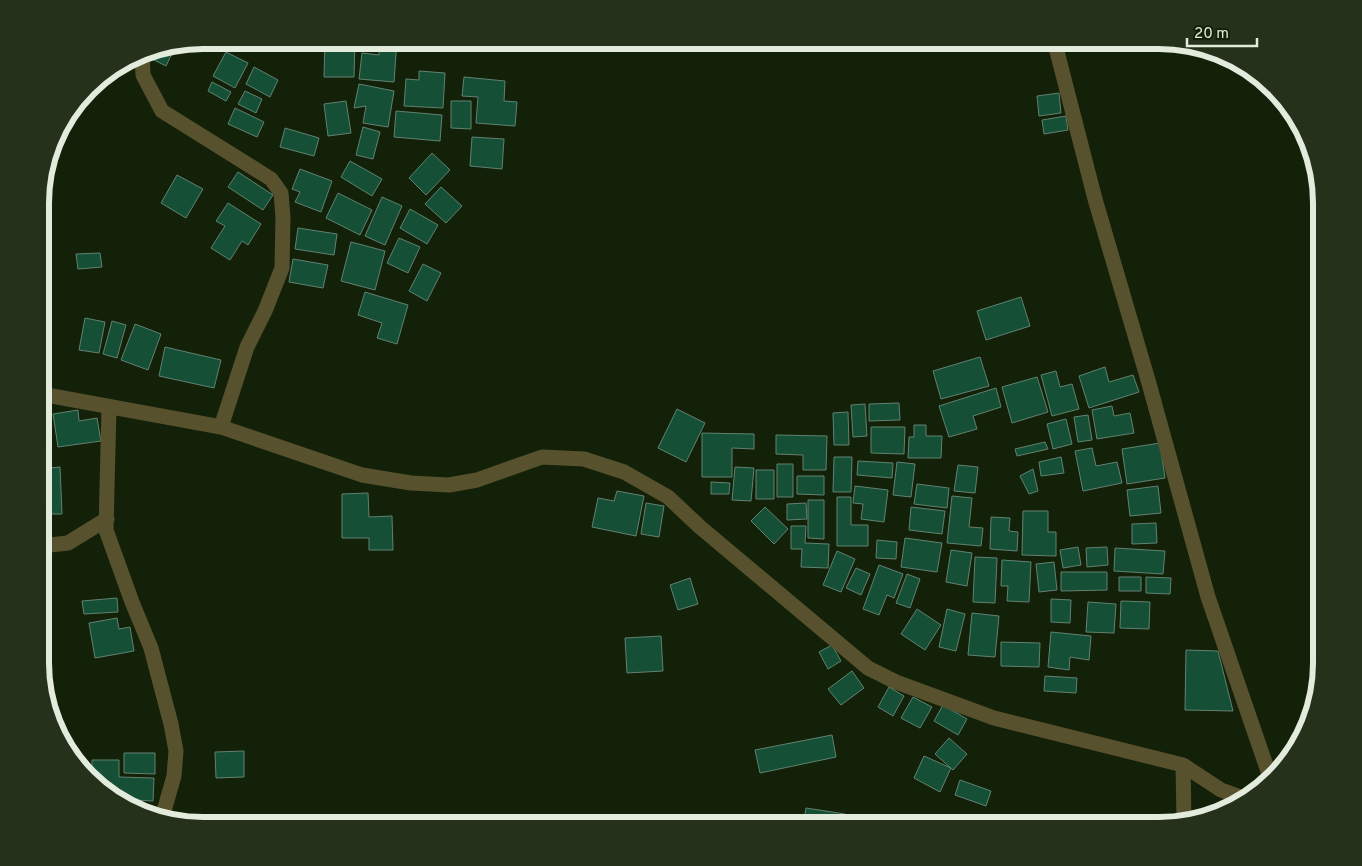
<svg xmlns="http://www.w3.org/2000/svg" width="1362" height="866" viewBox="0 0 1362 866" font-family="Overpass,sans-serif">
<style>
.building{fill:#154f36;stroke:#618271}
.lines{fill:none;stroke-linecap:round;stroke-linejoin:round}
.street{stroke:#57522d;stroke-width:15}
.rim{fill:none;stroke:#e3ecdc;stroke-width:6}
</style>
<rect width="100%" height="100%" fill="#142109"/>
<!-- building -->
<path class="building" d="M 325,40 L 355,40 L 354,77 L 324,77 Z
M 380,40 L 397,40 L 394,82 L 359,79 L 362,53 L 379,55 Z
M 176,45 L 166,66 L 146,56 L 149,51 Z
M 226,52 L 248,63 L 235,88 L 213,76 Z
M 254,67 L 278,80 L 270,97 L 246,84 Z
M 419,71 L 445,73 L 443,108 L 404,106 L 406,79 L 419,80 Z
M 464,77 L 505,81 L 504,101 L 517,102 L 515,126 L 476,123 L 478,97 L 462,96 Z
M 212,82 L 231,92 L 226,101 L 208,91 Z
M 359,84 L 394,91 L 388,127 L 363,123 L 366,106 L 354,108 Z
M 245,91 L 262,99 L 256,113 L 238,104 Z
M 1059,93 L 1061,113 L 1039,116 L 1037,96 Z
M 346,101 L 351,133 L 328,136 L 324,104 Z
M 451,101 L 471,101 L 471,129 L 451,128 Z
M 235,108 L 264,122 L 257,137 L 228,124 Z
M 396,111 L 442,115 L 440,141 L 394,137 Z
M 1066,116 L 1068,130 L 1044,134 L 1042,120 Z
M 363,127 L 380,132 L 373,159 L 356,155 Z
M 285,128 L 319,138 L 314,156 L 280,147 Z
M 472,137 L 504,139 L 502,169 L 470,166 Z
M 432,153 L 450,170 L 426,195 L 409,178 Z
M 350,161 L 382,179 L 372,196 L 341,177 Z
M 300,169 L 332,181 L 321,212 L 295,202 L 300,192 L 292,189 Z
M 238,172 L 273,195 L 263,210 L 228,187 Z
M 177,175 L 203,189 L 186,218 L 161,203 Z
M 441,187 L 462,206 L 446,223 L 425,204 Z
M 338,193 L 372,210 L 360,235 L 326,218 Z
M 382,197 L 402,206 L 385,245 L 365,236 Z
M 228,203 L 261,224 L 248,245 L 242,241 L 230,260 L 211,248 L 225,226 L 216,221 Z
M 410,209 L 438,225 L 427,244 L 400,228 Z
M 298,228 L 337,234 L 334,255 L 295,249 Z
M 399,238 L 420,247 L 408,273 L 387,263 Z
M 351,242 L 385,251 L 375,290 L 341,281 Z
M 100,253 L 102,267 L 78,269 L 76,254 Z
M 293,259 L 328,265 L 323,288 L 289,282 Z
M 423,264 L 441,273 L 427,301 L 409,291 Z
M 365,292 L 408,305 L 397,344 L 377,338 L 382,323 L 358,315 Z
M 1021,297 L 1030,326 L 986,340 L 977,311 Z
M 85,318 L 105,322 L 99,353 L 79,350 Z
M 112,321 L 126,325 L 117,358 L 103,354 Z
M 41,323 L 46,323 L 45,353 L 41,353 Z
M 135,324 L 161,334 L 148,370 L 121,360 Z
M 165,347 L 221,360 L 214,388 L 159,376 Z
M 980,357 L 989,386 L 941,399 L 933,371 Z
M 1105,367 L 1109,382 L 1133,375 L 1139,392 L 1089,408 L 1079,376 Z
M 1056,371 L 1060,387 L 1072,384 L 1079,409 L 1052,416 L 1041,375 Z
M 1037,377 L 1048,412 L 1012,423 L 1002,387 Z
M 996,388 L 1001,407 L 973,416 L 977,429 L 949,437 L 939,406 Z
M 899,403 L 900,420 L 869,421 L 869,404 Z
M 865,404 L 867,436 L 853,437 L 851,405 Z
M 1112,406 L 1114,416 L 1130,413 L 1134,433 L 1097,439 L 1092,410 Z
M 677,409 L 705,423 L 686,462 L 658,448 Z
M 78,410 L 79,421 L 97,418 L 101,441 L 58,447 L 53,414 Z
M 848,412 L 849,445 L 834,445 L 833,413 Z
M 1088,415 L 1092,440 L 1078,442 L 1074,417 Z
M 1066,419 L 1072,444 L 1053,449 L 1047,424 Z
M 914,425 L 926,425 L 926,436 L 942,436 L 941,458 L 908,458 L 909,437 L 914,437 Z
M 871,427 L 905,427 L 904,454 L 871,453 Z
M 702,433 L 754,434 L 754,449 L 732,448 L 732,477 L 702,477 Z
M 776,435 L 827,436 L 826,470 L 803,470 L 803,455 L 776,454 Z
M 1045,442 L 1048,449 L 1017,456 L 1015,449 Z
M 1160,443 L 1165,478 L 1127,484 L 1122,449 Z
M 1092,448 L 1096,466 L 1117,462 L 1122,483 L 1083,491 L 1075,451 Z
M 49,457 L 50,468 L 60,467 L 62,514 L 41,514 L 41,458 Z
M 834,457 L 852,457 L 851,492 L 833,492 Z
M 1061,457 L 1064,473 L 1041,476 L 1039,462 Z
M 858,461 L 893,463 L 892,478 L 857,475 Z
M 897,462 L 915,464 L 911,497 L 893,495 Z
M 777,464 L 793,464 L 793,497 L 777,497 Z
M 958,465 L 978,467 L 975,493 L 954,491 Z
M 735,467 L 754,468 L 751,501 L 732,500 Z
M 1033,469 L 1038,491 L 1029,494 L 1020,476 Z
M 756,470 L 774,470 L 774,499 L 756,499 Z
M 797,476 L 824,476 L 824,495 L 797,494 Z
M 711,482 L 730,483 L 729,494 L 711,494 Z
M 917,484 L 949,488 L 947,508 L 914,504 Z
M 855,486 L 888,490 L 884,522 L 861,519 L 863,504 L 853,503 Z
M 1158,486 L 1161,513 L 1130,516 L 1127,490 Z
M 617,491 L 644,496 L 636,536 L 592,527 L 598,498 L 614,501 Z
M 368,493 L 369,517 L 392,516 L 393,550 L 369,550 L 369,538 L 342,538 L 342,494 Z
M 952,496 L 972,498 L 969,527 L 983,528 L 981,546 L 947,543 Z
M 837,497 L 851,497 L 851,525 L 868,525 L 868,546 L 837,546 Z
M 808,500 L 824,500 L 824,539 L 808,538 Z
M 646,503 L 664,506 L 659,537 L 641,534 Z
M 806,503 L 807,519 L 787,520 L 787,504 Z
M 765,507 L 788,529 L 774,544 L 751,521 Z
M 911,507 L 945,511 L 942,534 L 909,530 Z
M 1023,511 L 1048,511 L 1048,532 L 1056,532 L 1056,556 L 1022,555 Z
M 991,517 L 1010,518 L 1009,531 L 1018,532 L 1017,551 L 990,549 Z
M 1156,523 L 1157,543 L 1132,544 L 1132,524 Z
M 791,526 L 806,526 L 805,543 L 829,544 L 828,568 L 801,567 L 802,549 L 791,549 Z
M 905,538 L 942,543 L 937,572 L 901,567 Z
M 877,540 L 897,542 L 896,559 L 876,558 Z
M 1078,547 L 1081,565 L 1063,568 L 1060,550 Z
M 1107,547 L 1108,565 L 1087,567 L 1086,548 Z
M 1115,548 L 1165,551 L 1163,574 L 1114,571 Z
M 951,550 L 972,553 L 967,586 L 946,582 Z
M 837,551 L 855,559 L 841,592 L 823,585 Z
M 975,557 L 997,558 L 995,603 L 973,602 Z
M 1002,560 L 1031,562 L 1029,602 L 1007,601 L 1008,586 L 1001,586 Z
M 1054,562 L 1057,590 L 1039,592 L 1036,564 Z
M 879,565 L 903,574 L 894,598 L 887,595 L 879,615 L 863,609 Z
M 856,568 L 870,574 L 861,595 L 846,588 Z
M 1061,572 L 1107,572 L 1107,590 L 1061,591 Z
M 907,574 L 920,579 L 910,608 L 896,603 Z
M 1119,577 L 1141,577 L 1141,591 L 1119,591 Z
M 1146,577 L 1171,578 L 1170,594 L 1146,593 Z
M 690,578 L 698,604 L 678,610 L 670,585 Z
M 117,598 L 118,612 L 84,614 L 82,601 Z
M 1051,599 L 1071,600 L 1070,623 L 1051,622 Z
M 1121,601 L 1150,602 L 1149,629 L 1120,628 Z
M 1088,602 L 1116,604 L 1114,633 L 1086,632 Z
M 917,609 L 941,625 L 925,650 L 901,634 Z
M 947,609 L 965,614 L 956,651 L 939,647 Z
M 972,613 L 999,616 L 995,657 L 968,655 Z
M 117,618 L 119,629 L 130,627 L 134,651 L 95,658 L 89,623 Z
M 1051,632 L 1091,636 L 1089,660 L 1070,657 L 1069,670 L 1048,667 Z
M 661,636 L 663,671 L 627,673 L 625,638 Z
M 1001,642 L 1040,643 L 1039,667 L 1001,666 Z
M 832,645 L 841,661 L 828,669 L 819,652 Z
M 1186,650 L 1218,651 L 1233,711 L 1185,710 Z
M 852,671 L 864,688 L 841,705 L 828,689 Z
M 1045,676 L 1077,678 L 1076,693 L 1044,691 Z
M 889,687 L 904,696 L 893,716 L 878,707 Z
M 913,697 L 932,707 L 920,728 L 901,718 Z
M 943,705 L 967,719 L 958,735 L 934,721 Z
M 832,735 L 836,757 L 760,773 L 755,750 Z
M 949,738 L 967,754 L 953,770 L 935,754 Z
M 244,751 L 244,777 L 216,778 L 215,752 Z
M 124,753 L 155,753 L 155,774 L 124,773 Z
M 924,756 L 951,768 L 940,792 L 914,778 Z
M 92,760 L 119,760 L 119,777 L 154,778 L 153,801 L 112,799 L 92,778 Z
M 960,780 L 991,791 L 986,806 L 955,795 Z
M 806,808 L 845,814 L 843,826 L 803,826 Z"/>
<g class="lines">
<!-- street -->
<path class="street" d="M 1054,40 L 1095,199 L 1148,380 L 1208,597 L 1270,777
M 142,52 L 143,75 L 162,111 L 271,179 L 281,193 L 283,217 L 282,268 L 265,311 L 247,347 L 221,427
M 41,394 L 221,427 L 362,475 L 411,483 L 449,485 L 477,480 L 542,457 L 584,459 L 624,472 L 668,497 L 700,527 L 868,668 L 896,682 L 994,718 L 1183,765 L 1221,790 L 1246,799
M 109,407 L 106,530 L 132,602 L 151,648 L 171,724 L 176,751 L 174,776 L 164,811 L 160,820
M 41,546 L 68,543 L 107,519
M 1183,765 L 1184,821"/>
</g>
<!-- crop -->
<path d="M0 0H1362V866H0ZM203 49H1159A154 154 0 0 1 1313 203V663A154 154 0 0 1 1159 817H203A154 154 0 0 1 49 663V203A154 154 0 0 1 203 49Z" fill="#25311a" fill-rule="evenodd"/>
<path class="rim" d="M203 49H1159A154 154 0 0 1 1313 203V663A154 154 0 0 1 1159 817H203A154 154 0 0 1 49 663V203A154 154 0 0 1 203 49Z"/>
<!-- scale -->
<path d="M1187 38v8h70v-8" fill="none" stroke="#e3ecdc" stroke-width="2.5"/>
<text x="1194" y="38" font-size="15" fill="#e3ecdc" stroke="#142109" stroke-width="4" paint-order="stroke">20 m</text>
</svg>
